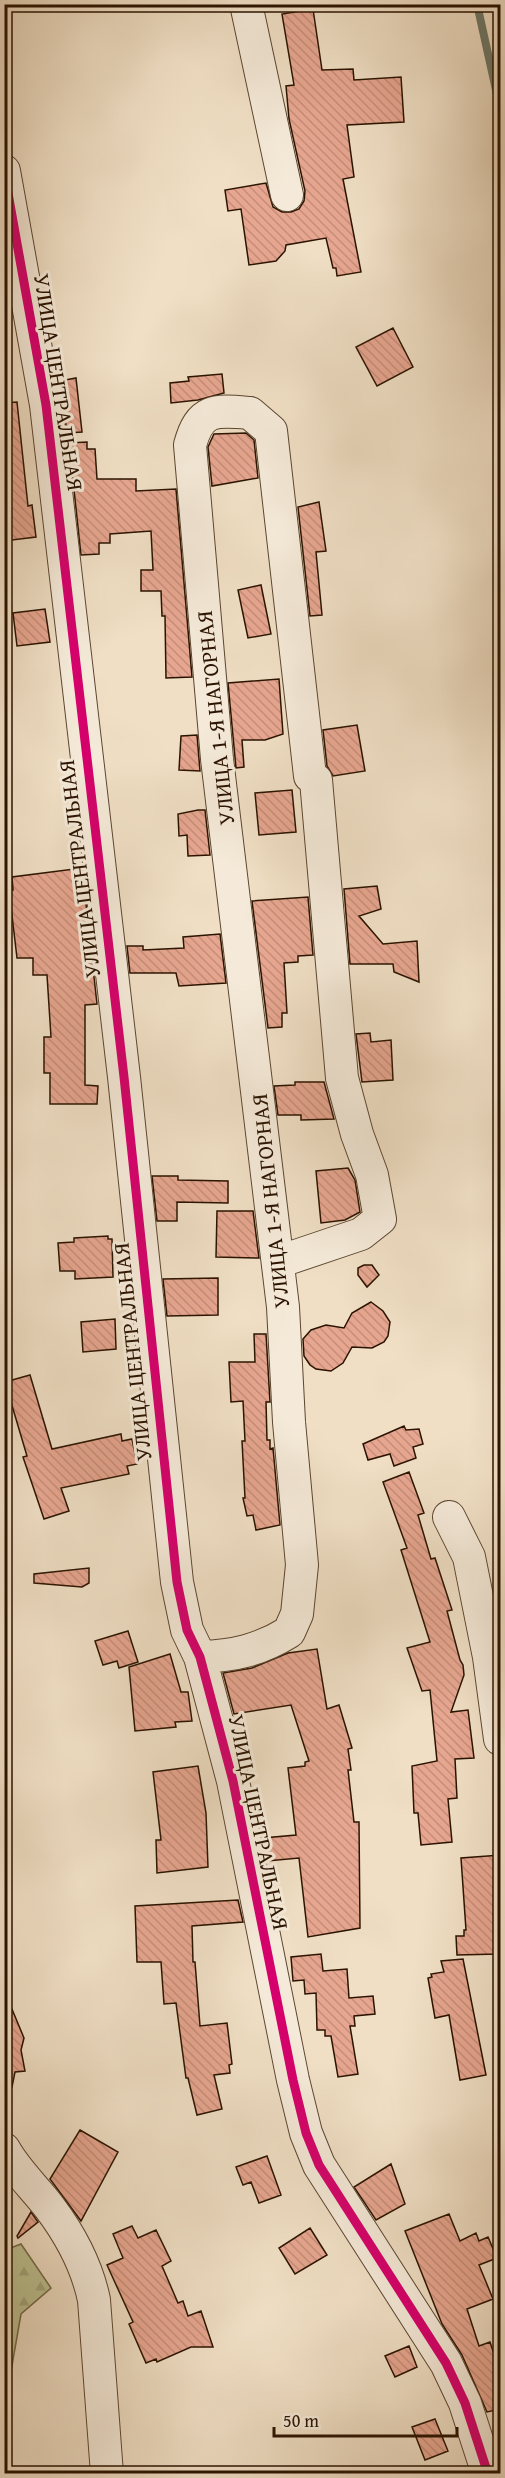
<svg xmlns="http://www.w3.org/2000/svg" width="505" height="2478" viewBox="0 0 505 2478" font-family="'Gentium Book Plus',serif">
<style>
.forest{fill:url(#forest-firs);stroke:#746a49;stroke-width:1.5}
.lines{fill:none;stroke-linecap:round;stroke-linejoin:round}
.stream{stroke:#6e796a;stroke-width:8}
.building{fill:url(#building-back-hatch);stroke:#2a1300;stroke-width:1.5}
.minor-casing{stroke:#5c4631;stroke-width:34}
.minor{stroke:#f5ead9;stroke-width:32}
.cycleway-casing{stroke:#f5ead9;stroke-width:13}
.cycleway{stroke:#d6006c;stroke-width:9}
.labels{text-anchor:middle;stroke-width:6;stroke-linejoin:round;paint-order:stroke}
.street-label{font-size:22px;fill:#2a1300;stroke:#f5ead9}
</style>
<defs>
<pattern id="forest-firs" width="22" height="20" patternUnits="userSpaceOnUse" patternTransform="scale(1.5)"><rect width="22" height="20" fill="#bdc192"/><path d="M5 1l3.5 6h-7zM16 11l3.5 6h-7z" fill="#a3a57c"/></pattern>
<pattern id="building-back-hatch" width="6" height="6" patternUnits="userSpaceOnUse" patternTransform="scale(1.5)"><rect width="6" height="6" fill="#e7a690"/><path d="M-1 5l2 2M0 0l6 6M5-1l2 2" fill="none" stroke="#c68e7a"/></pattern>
</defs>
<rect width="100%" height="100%" fill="#f0dfc5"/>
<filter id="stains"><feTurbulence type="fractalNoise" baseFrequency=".00333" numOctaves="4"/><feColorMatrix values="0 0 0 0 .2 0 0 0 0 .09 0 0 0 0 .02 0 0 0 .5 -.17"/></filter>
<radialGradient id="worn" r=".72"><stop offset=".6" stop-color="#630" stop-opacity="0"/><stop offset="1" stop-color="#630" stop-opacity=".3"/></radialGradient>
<!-- forest -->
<path class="forest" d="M 21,2244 L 51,2288 L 21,2314 L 10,2377 L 5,2381 L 5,2250 Z"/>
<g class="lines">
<!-- stream -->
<path class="stream" d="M 477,4 L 500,108"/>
</g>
<!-- building -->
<path class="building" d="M 313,9 L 322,70 L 353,69 L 354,80 L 401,77 L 404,122 L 347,125 L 354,177 L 343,179 L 361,272 L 337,276 L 336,268 L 333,268 L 326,238 L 286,245 L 285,251 L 276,261 L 249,265 L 241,209 L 228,211 L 225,190 L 266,183 L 273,207 L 282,212 L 291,212 L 299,209 L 304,201 L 305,191 L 289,119 L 286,86 L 294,85 L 282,14 Z
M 393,328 L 413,367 L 377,386 L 356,347 Z
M 222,374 L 224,393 L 198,400 L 171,403 L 170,383 L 189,381 L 188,377 Z
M 76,378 L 82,432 L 67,433 L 60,381 Z
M 17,402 L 28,506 L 32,505 L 36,537 L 4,541 L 4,403 Z
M 246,433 L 254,440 L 258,478 L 212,486 L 208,447 L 214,434 Z
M 87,442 L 87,449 L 95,449 L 97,479 L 136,479 L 136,491 L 176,489 L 192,677 L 166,678 L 165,616 L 162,616 L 161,591 L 141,591 L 141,570 L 153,570 L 151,531 L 110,534 L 110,543 L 99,543 L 99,554 L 81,555 L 69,443 Z
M 319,502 L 326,551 L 316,552 L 322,615 L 310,616 L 298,507 Z
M 261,585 L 271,634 L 248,638 L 238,590 Z
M 45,609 L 50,642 L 17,646 L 13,613 Z
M 279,679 L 283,734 L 265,740 L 242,740 L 244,767 L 236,768 L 228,683 Z
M 357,725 L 365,771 L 333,776 L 327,766 L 323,730 Z
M 197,735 L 200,771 L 179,770 L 181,736 Z
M 292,790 L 296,832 L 259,835 L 255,793 Z
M 198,810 L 205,810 L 210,855 L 188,856 L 187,835 L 179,836 L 178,814 Z
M 82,868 L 97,1004 L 85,1005 L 85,1085 L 98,1086 L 97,1104 L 50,1104 L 50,1073 L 44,1073 L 44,1037 L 51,1037 L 47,975 L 33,975 L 33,958 L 17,958 L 9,890 L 13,890 L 12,877 Z
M 377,886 L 381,909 L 359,916 L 383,944 L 417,941 L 419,982 L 394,972 L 393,964 L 350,964 L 344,889 Z
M 308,897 L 313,955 L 298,956 L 298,962 L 284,963 L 287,1013 L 282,1013 L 282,1027 L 268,1028 L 252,901 Z
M 220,934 L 226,983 L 179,986 L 176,973 L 130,973 L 127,946 L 143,946 L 143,950 L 184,948 L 183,937 Z
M 370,1033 L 371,1042 L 391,1040 L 393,1080 L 362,1082 L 356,1034 Z
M 295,1082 L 324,1082 L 334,1119 L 301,1120 L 301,1115 L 278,1115 L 274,1086 L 295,1085 Z
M 348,1168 L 355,1180 L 360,1212 L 345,1220 L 321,1223 L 316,1171 Z
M 152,1176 L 178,1176 L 178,1180 L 228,1181 L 228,1203 L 177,1202 L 177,1221 L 157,1221 Z
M 217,1211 L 253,1211 L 259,1258 L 216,1257 Z
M 108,1236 L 108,1239 L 112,1239 L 113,1277 L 75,1279 L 75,1271 L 60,1271 L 58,1243 L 74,1242 L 74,1238 Z
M 364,1265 L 372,1265 L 379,1275 L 367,1287 L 358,1275 L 358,1268 Z
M 218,1278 L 218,1315 L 167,1316 L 163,1279 Z
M 371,1302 L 383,1311 L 390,1322 L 388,1336 L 384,1342 L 372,1348 L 352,1347 L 343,1363 L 331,1371 L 316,1369 L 310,1365 L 304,1356 L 303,1339 L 311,1330 L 326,1325 L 344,1328 L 352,1313 Z
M 115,1319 L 116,1349 L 83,1352 L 81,1322 Z
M 254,1334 L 266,1334 L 270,1402 L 266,1402 L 267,1440 L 270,1440 L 270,1449 L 273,1448 L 280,1525 L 256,1530 L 253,1515 L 247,1516 L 243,1498 L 245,1498 L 242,1441 L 245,1441 L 243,1401 L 231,1402 L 229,1362 L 255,1362 Z
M 30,1375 L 52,1449 L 121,1434 L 122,1441 L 132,1439 L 137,1464 L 127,1466 L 129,1474 L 61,1488 L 69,1511 L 44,1519 L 23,1457 L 27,1456 L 5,1382 Z
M 404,1426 L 406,1430 L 419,1429 L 423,1444 L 413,1447 L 416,1458 L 394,1466 L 390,1454 L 368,1460 L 363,1444 Z
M 409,1472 L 424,1513 L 418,1515 L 431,1559 L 435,1558 L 452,1610 L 447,1611 L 460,1660 L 463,1665 L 464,1675 L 451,1712 L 468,1710 L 474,1758 L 455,1759 L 457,1798 L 448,1799 L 452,1842 L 421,1845 L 418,1813 L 414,1813 L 412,1766 L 437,1761 L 430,1690 L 422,1691 L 407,1648 L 430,1642 L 401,1550 L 407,1548 L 383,1482 Z
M 89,1568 L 89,1583 L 82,1587 L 34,1583 L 34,1574 Z
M 128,1631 L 138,1662 L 119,1668 L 117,1661 L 103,1665 L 95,1641 Z
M 317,1649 L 327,1709 L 339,1705 L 352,1748 L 348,1749 L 351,1770 L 348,1770 L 354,1822 L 359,1822 L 360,1928 L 308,1937 L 299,1858 L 267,1861 L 263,1838 L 296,1835 L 288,1768 L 305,1766 L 305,1762 L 309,1761 L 291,1705 L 234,1714 L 223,1673 L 252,1668 L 288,1653 Z
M 170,1654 L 181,1692 L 188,1692 L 192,1721 L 175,1722 L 176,1727 L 135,1731 L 129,1667 Z
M 198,1766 L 206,1813 L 208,1867 L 157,1873 L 156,1840 L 161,1840 L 153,1772 Z
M 501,1855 L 498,1954 L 457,1955 L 456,1936 L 464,1936 L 464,1930 L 466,1930 L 461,1858 Z
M 238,1900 L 243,1922 L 192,1926 L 193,1962 L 195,1962 L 200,2026 L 227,2023 L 232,2064 L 229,2065 L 230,2073 L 214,2075 L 222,2109 L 197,2115 L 188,2078 L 186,2078 L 176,2003 L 164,2004 L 161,1962 L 137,1962 L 135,1906 Z
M 321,1954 L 323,1971 L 347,1969 L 349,1998 L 373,1996 L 375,2014 L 354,2016 L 355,2026 L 350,2026 L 358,2074 L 338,2077 L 331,2036 L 325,2036 L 325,2030 L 317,2030 L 316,1993 L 305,1994 L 304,1980 L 293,1981 L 291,1957 Z
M 463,1959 L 486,2075 L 460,2080 L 449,2015 L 435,2018 L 428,1978 L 432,1977 L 431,1974 L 444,1972 L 441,1961 Z
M 4,1990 L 24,2038 L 21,2050 L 25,2071 L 15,2072 L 12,2087 L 4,2086 Z
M 80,2130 L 118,2152 L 81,2221 L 50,2179 Z
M 267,2156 L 281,2195 L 259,2203 L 251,2182 L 243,2185 L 236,2167 Z
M 391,2164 L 405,2204 L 376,2220 L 354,2187 Z
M 31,2212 L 38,2222 L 18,2238 L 17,2236 Z
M 449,2214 L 460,2241 L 476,2233 L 479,2241 L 488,2237 L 497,2258 L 479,2265 L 493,2299 L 467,2309 L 479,2346 L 490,2342 L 501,2375 L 501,2409 L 487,2412 L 462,2355 L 442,2324 L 405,2231 Z
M 132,2226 L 138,2238 L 156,2230 L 171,2261 L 162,2266 L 178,2303 L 183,2301 L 188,2316 L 201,2311 L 213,2347 L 191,2347 L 157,2362 L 156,2359 L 146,2363 L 129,2324 L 133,2322 L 107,2265 L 123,2258 L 113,2234 Z
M 310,2228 L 327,2255 L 295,2274 L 279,2248 Z
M 409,2346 L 417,2367 L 395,2377 L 385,2356 Z
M 435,2419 L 448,2451 L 425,2460 L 412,2427 Z"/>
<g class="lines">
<!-- minor casing -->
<g class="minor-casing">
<path id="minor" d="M 246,4 L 287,195
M 4,171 L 46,405 L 124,1077 L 177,1582 L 187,1630 L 200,1657 L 233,1781 L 293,2080 L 306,2133 L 319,2165 L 446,2363 L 465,2403 L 488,2474
M 449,1517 L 469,1557 L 489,1657 L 500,1739
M 200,1657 C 234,1656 260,1650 289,1632 L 297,1614 L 302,1565 L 289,1422 L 283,1307 L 217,759 L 190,445 C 200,408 215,410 250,413 L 271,431 L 310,776 L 316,780 L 342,1078 L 357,1134 L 372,1175 L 380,1219 L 361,1234 L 278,1262
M 4,2149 C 16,2171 35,2188 50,2208 C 71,2236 87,2266 94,2300 L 107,2474"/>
</g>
<!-- minor -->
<use href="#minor" class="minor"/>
<!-- cycleway casing -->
<g class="cycleway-casing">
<path id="cycleway" d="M 4,171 L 46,405 L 124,1077 L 177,1582 L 187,1630 L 200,1657 L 233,1781 L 293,2080 L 306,2133 L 319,2165 L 446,2363 L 465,2403 L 488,2474"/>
</g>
<!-- cycleway -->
<use href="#cycleway" class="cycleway"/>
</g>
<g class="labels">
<!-- street labels -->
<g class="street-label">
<text transform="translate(59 382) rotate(81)" y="8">УЛИЦА ЦЕНТРАЛЬНАЯ</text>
<text transform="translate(215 718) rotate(-96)" y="8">УЛИЦА 1-Я НАГОРНАЯ</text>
<text transform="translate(79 869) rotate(-97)" y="8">УЛИЦА ЦЕНТРАЛЬНАЯ</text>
<text transform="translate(270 1201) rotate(-96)" y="8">УЛИЦА 1-Я НАГОРНАЯ</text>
<text transform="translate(132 1352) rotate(-96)" y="8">УЛИЦА ЦЕНТРАЛЬНАЯ</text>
<text transform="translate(259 1822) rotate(78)" y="8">УЛИЦА ЦЕНТРАЛЬНАЯ</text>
</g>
</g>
<!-- margin -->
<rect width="505" height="2478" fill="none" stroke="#f0dfc5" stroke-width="24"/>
<rect x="6" y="6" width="493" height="2466" fill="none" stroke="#2a1300" stroke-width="3"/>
<rect x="12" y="12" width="481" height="2454" fill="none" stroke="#2a1300" stroke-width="1.5"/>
<!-- scale -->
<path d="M274 2427v9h183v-9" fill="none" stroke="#2a1300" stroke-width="3"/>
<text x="283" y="2427" font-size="18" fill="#2a1300" stroke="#f5ead9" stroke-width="4.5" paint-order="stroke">50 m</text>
<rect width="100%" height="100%" filter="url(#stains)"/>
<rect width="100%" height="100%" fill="url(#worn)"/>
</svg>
